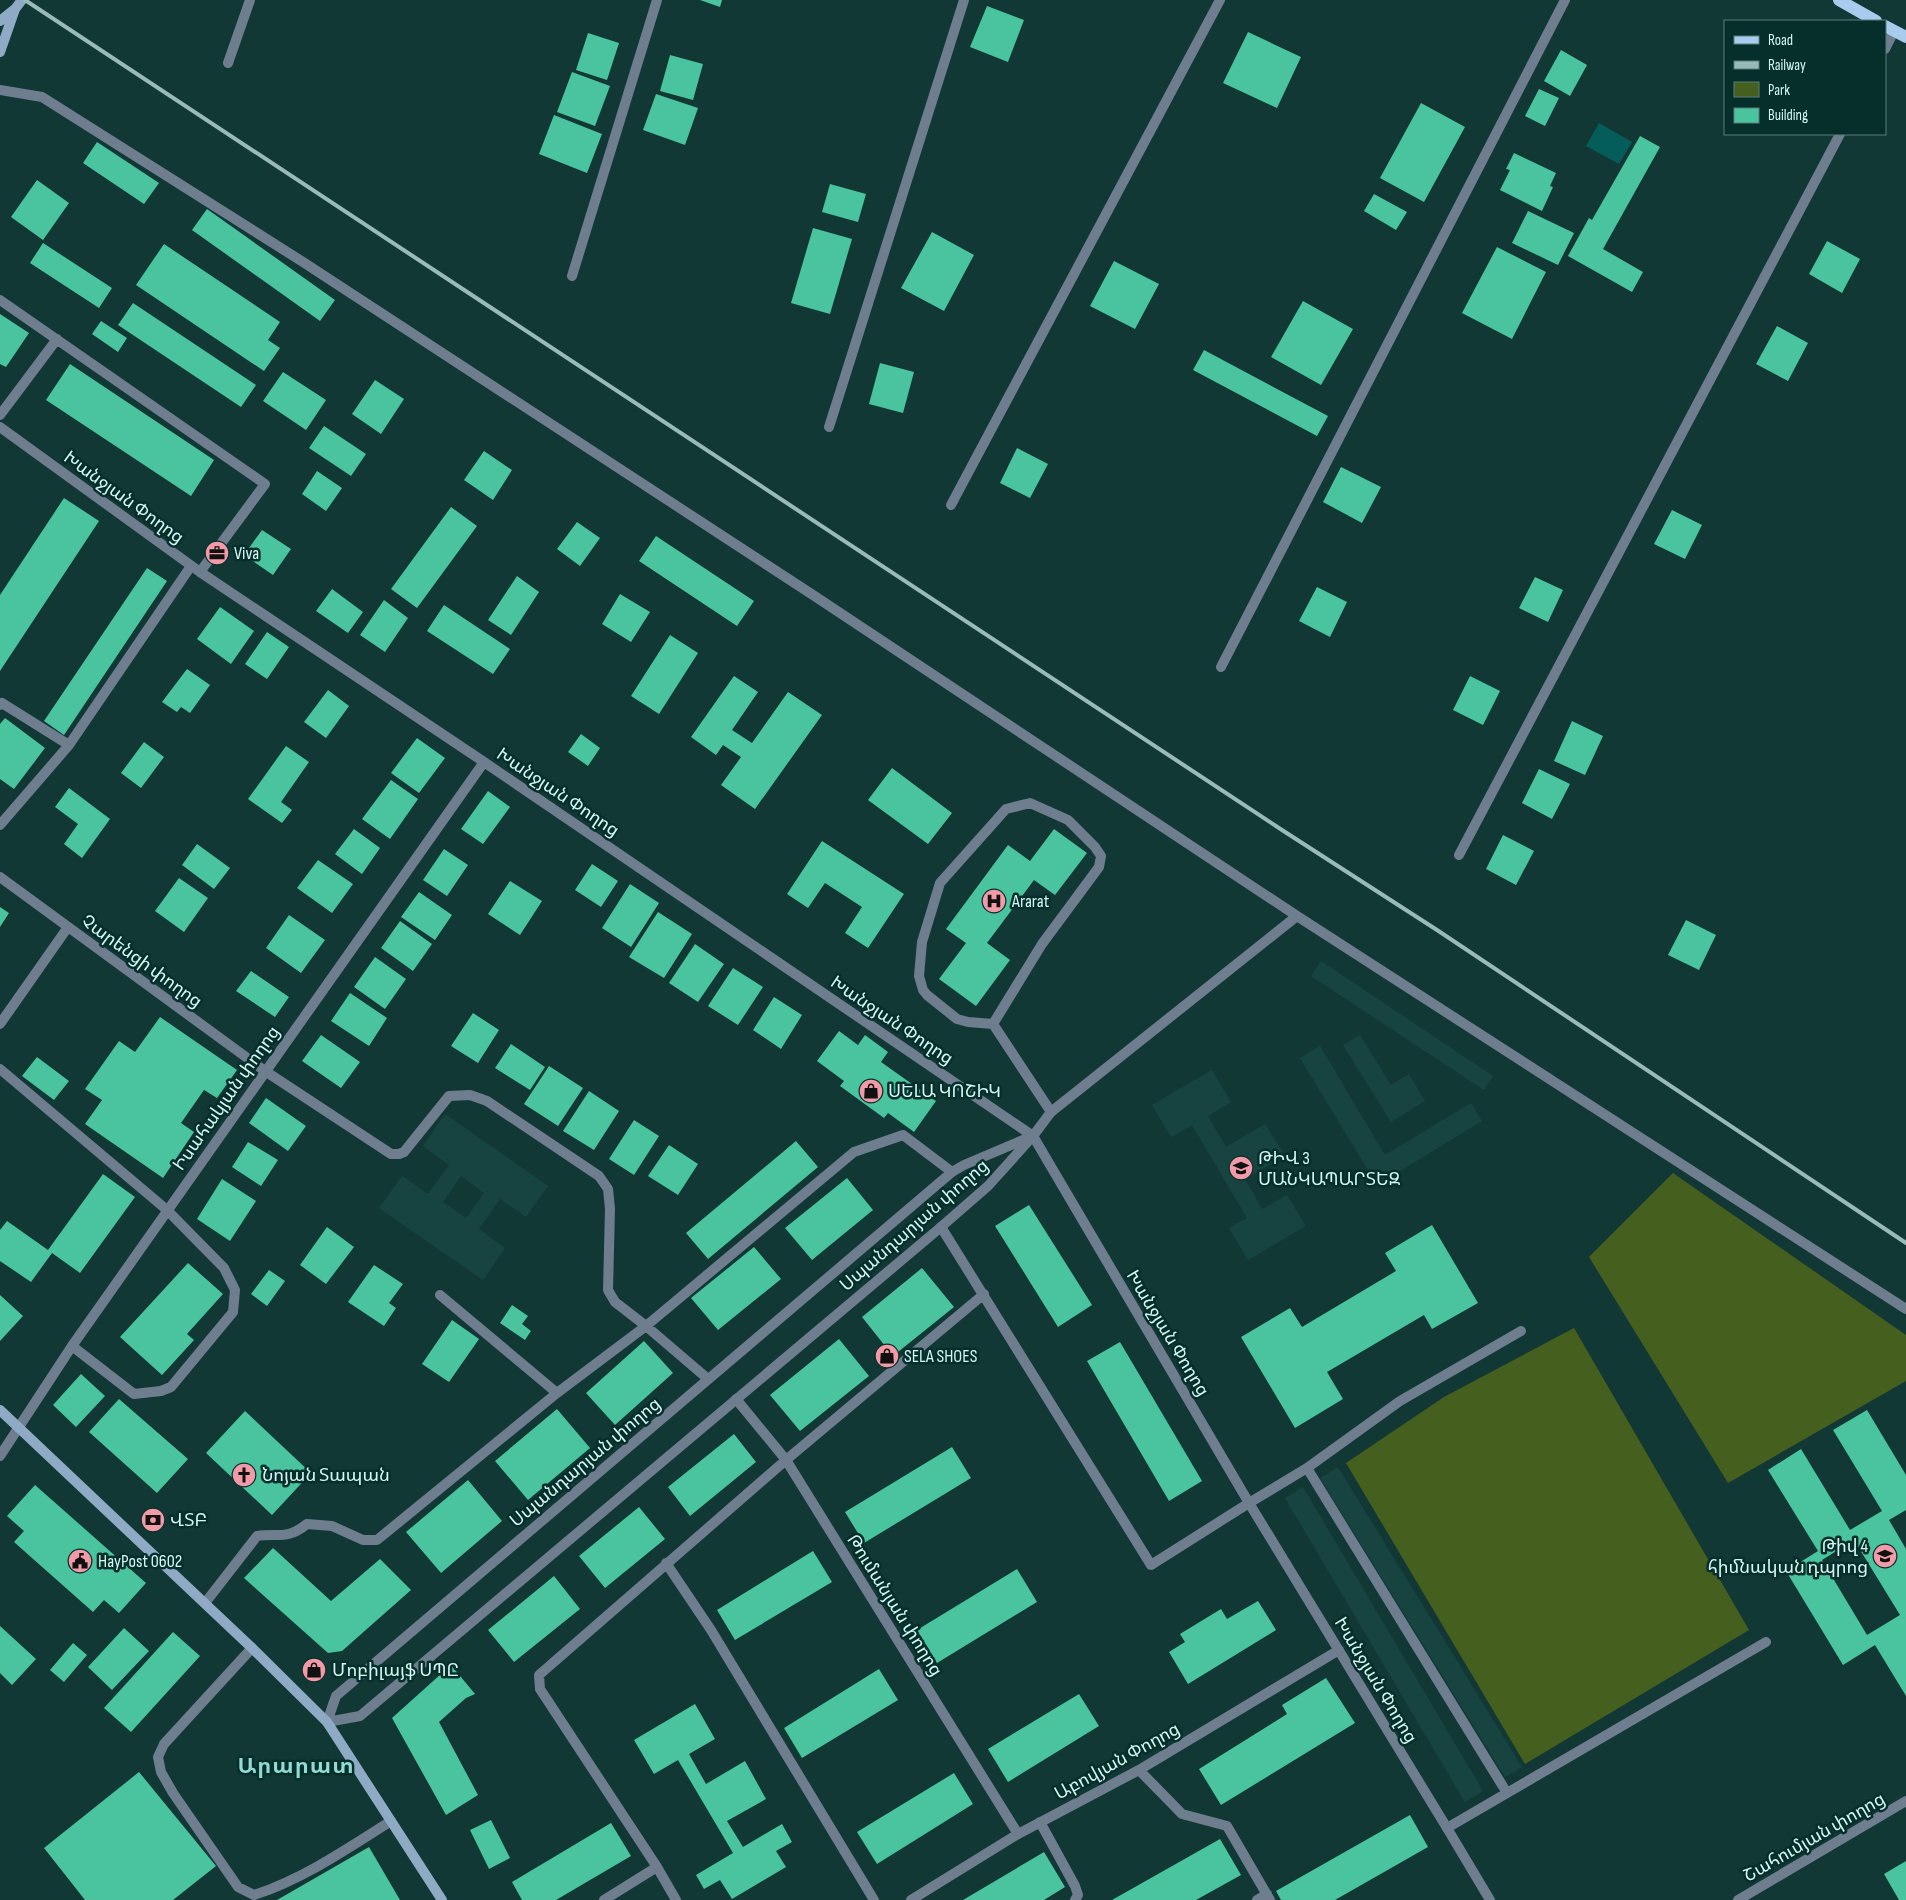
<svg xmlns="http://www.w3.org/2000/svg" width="1906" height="1900" viewBox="0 0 1906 1900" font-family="'Sofia Sans Condensed','Noto Sans Armenian',sans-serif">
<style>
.built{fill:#174441;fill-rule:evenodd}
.green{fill:#455f1f}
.water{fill:#045d58}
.building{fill:#4ac49e;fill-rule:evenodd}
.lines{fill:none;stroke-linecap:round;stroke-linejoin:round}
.service{stroke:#6e7e8f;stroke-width:10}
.minor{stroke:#6e7e8f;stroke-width:10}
.secondary{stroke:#8faac4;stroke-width:10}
.primary{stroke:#a9cbee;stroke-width:12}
.rail{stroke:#98bbb8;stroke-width:4}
.labels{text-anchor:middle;stroke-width:5;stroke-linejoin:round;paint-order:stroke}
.street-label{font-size:18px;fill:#d5f7f3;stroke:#062e2b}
.poi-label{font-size:18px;fill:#d5f7f3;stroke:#062e2b;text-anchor:start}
.district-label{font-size:22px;font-weight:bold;letter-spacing:1px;fill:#94dad4;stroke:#062e2b}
</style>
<rect width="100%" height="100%" fill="#123835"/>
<!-- built -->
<path class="built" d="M 1321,961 L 1493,1076 L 1484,1090 L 1311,976 Z
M 1360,1035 L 1391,1085 L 1409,1074 L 1425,1101 L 1391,1122 L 1343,1045 Z
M 1320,1046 L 1385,1155 L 1471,1103 L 1482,1121 L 1377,1185 L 1300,1058 Z
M 1212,1070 L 1231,1102 L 1208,1116 L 1226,1147 L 1265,1124 L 1285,1156 L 1245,1179 L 1262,1209 L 1287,1195 L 1306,1226 L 1248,1260 L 1229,1228 L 1247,1218 L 1192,1125 L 1171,1137 L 1152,1105 Z
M 445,1114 L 548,1186 L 526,1217 L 500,1199 L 479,1229 L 505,1248 L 483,1280 L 379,1208 L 402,1176 L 428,1194 L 449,1165 L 423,1146 ZM 461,1176 L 484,1193 L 466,1218 L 443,1202 Z
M 1338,1467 L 1522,1767 L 1505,1777 L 1320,1478 Z
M 1303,1487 L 1483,1791 L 1465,1802 L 1285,1498 Z"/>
<!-- green -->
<path class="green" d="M 1673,1173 L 1906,1335 L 1906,1381 L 1728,1483 L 1589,1257 Z
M 1574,1328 L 1749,1630 L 1525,1764 L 1346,1463 L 1444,1397 Z"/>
<!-- water -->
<path class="water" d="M 1599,123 L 1632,142 L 1619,164 L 1586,146 Z"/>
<!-- building -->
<path class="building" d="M 700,0 L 722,0 L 720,7 Z
M 987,6 L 1024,20 L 1008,62 L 970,47 Z
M 1248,32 L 1301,57 L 1277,108 L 1223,83 Z
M 588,33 L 619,43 L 607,80 L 576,70 Z
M 1561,50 L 1587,65 L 1570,96 L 1544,81 Z
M 670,55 L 703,64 L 693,100 L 660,91 Z
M 572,72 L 610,86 L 595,126 L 557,112 Z
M 1539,89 L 1559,98 L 1545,126 L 1525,116 Z
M 656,94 L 698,108 L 685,145 L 643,130 Z
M 1421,103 L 1465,127 L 1424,202 L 1380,178 Z
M 554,115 L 602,134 L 587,173 L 539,154 Z
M 1640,136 L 1660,147 L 1603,249 L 1643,272 L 1632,292 L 1568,256 L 1589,218 L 1592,220 Z
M 97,142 L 159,183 L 144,204 L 83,163 Z
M 1514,153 L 1556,173 L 1550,186 L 1553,187 L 1542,211 L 1500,190 L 1510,170 L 1506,169 Z
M 37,180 L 69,203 L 43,240 L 11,217 Z
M 830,184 L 866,194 L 858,222 L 822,212 Z
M 1374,194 L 1407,212 L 1396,230 L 1364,211 Z
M 207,209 L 335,300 L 320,321 L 192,230 Z
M 1528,211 L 1574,233 L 1558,265 L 1512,243 Z
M 813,228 L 852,239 L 830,314 L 791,303 Z
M 932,232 L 974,255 L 944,311 L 901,288 Z
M 1827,241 L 1860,259 L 1842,293 L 1809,274 Z
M 43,243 L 112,288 L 99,308 L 30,263 Z
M 164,244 L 280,322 L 268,340 L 280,348 L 264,371 L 136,285 Z
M 1497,247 L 1546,272 L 1512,339 L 1462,313 Z
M 1114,261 L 1159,284 L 1135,329 L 1090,306 Z
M 1303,301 L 1353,329 L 1321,385 L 1271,357 Z
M 133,303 L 256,385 L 241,407 L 118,325 Z
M 0,314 L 29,333 L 6,367 L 0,364 Z
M 101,321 L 127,338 L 118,352 L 92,334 Z
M 1777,326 L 1808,343 L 1788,381 L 1756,364 Z
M 1204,350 L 1328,416 L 1317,436 L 1193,370 Z
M 880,363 L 914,372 L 903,413 L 869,404 Z
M 70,364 L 214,460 L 191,496 L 46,400 Z
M 283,372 L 326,400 L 306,430 L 263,401 Z
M 375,380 L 404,399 L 381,434 L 352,414 Z
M 324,426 L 366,454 L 351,476 L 309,448 Z
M 1017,448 L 1048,464 L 1030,498 L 1000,483 Z
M 484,451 L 512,470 L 493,500 L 464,480 Z
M 1341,467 L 1381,487 L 1362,523 L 1323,502 Z
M 317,471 L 342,488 L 326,511 L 302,494 Z
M 64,498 L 99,521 L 0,671 L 0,595 Z
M 451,507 L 477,526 L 417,608 L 391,589 Z
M 1672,510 L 1702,525 L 1685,559 L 1654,544 Z
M 577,522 L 600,538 L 580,566 L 557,549 Z
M 262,530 L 291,549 L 273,575 L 244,555 Z
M 656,536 L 754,601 L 737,626 L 639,561 Z
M 147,568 L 167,581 L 64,735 L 44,721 Z
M 517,576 L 539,592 L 511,635 L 488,620 Z
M 1535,577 L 1563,590 L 1548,622 L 1519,608 Z
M 1317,587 L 1347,602 L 1330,637 L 1299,621 Z
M 332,589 L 363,612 L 348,633 L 316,611 Z
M 620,594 L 650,612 L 631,642 L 602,624 Z
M 384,600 L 408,618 L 385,652 L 360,635 Z
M 444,605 L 510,649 L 493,674 L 427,631 Z
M 220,607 L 254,631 L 231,664 L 197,639 Z
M 267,632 L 289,647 L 267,679 L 245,664 Z
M 670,635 L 698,653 L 659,714 L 631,696 Z
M 187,669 L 210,685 L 190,713 L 181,707 L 177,712 L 162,702 Z
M 734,676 L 758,692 L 732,730 L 752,743 L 788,692 L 822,715 L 755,809 L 721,785 L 741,757 L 723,745 L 716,755 L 691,737 Z
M 1470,676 L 1500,691 L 1483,725 L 1453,710 Z
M 328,690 L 349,706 L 326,738 L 304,722 Z
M 5,718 L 45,748 L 14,789 L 0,779 L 0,724 Z
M 1572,721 L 1603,736 L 1585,775 L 1554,761 Z
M 581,734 L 600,748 L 588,766 L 568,752 Z
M 417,738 L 445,758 L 419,793 L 391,773 Z
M 144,742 L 164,757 L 141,788 L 121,773 Z
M 286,746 L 309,762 L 281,802 L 292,810 L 282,823 L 248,799 Z
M 892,768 L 952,813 L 928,844 L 868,800 Z
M 1539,769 L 1570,784 L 1552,819 L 1522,803 Z
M 391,780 L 418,799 L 390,839 L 362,819 Z
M 69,788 L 110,819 L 82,858 L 64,844 L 78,824 L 55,807 Z
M 488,791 L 510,807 L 483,844 L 461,829 Z
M 354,829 L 380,848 L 362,874 L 335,854 Z
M 1054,829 L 1087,853 L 1055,895 L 1034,880 L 987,943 L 1010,960 L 976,1006 L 939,979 L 966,943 L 946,929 L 1008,845 L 1030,861 Z
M 1503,835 L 1534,851 L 1516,885 L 1486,869 Z
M 822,841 L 904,894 L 868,948 L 845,933 L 862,907 L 825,883 L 808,908 L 787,894 Z
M 197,844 L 230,868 L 214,889 L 182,865 Z
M 444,849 L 468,865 L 447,896 L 423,880 Z
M 318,860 L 353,884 L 332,913 L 297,888 Z
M 592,864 L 618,881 L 601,907 L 575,890 Z
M 179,878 L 208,898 L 184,932 L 155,911 Z
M 510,881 L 542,901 L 520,935 L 488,914 Z
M 630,884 L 659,903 L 631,947 L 602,928 Z
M 419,892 L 452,915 L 435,940 L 401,917 Z
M 0,907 L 9,913 L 0,927 Z
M 658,912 L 692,934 L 664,978 L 629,957 Z
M 289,915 L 325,940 L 301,973 L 266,948 Z
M 1686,920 L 1716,935 L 1699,970 L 1668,955 Z
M 400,921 L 432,944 L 413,971 L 381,948 Z
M 695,944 L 724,964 L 698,1002 L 669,983 Z
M 375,957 L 406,979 L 385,1009 L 354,987 Z
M 733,968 L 763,987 L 738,1025 L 708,1006 Z
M 251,971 L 289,997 L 275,1017 L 236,991 Z
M 350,993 L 387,1018 L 369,1046 L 331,1021 Z
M 774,997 L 802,1015 L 781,1049 L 753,1030 Z
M 473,1013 L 499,1030 L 478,1063 L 451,1046 Z
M 160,1017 L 237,1070 L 217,1098 L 204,1090 L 181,1123 L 194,1132 L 163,1178 L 85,1124 L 102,1100 L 85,1089 L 119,1041 L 135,1052 Z
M 839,1031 L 858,1045 L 865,1035 L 888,1052 L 881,1062 L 936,1101 L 914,1132 L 888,1113 L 884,1118 L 840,1086 L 844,1081 L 817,1061 Z
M 321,1035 L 360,1062 L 341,1088 L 302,1061 Z
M 511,1044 L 545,1067 L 530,1090 L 495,1068 Z
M 37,1057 L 69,1081 L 54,1100 L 22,1076 Z
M 549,1066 L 583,1088 L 558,1126 L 524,1104 Z
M 589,1091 L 619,1111 L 594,1150 L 563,1131 Z
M 266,1098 L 306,1126 L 288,1151 L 249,1123 Z
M 634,1120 L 659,1136 L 634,1175 L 609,1159 Z
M 796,1141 L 818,1167 L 708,1259 L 686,1233 Z
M 248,1142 L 278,1160 L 261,1186 L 232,1167 Z
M 669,1145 L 698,1164 L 678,1195 L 648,1176 Z
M 103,1174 L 135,1197 L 80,1273 L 52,1253 L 31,1282 L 0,1261 L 0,1230 L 7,1221 L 48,1250 Z
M 847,1178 L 873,1210 L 812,1260 L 785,1228 Z
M 222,1179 L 256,1201 L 230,1241 L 197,1219 Z
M 1029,1205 L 1092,1305 L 1058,1327 L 995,1226 Z
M 1432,1225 L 1478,1303 L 1432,1329 L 1424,1315 L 1327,1372 L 1343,1399 L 1295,1428 L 1241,1337 L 1290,1308 L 1302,1327 L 1396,1271 L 1385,1253 Z
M 327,1227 L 354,1247 L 326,1284 L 300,1265 Z
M 754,1247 L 781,1279 L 718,1330 L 691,1298 Z
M 188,1263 L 223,1294 L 187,1334 L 194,1340 L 162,1375 L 120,1337 Z
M 374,1265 L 403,1284 L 389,1303 L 396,1308 L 384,1326 L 348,1302 Z
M 922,1268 L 954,1307 L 893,1356 L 862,1317 Z
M 269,1270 L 285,1281 L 267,1306 L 251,1294 Z
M 0,1295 L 23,1316 L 0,1341 Z
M 512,1305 L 528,1316 L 522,1324 L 531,1331 L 525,1340 L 500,1323 Z
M 452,1320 L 479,1339 L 449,1382 L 422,1364 Z
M 839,1339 L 869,1376 L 800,1431 L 770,1395 Z
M 644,1341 L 673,1373 L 615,1425 L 586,1393 Z
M 1120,1342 L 1202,1481 L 1169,1501 L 1087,1361 Z
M 81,1374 L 105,1396 L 76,1427 L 53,1405 Z
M 119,1399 L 188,1459 L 157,1493 L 89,1432 Z
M 557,1409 L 590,1448 L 528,1500 L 495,1461 Z
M 1867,1410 L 1906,1475 L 1906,1510 L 1889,1520 L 1906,1549 L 1906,1696 L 1875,1645 L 1843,1665 L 1786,1571 L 1818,1551 L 1768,1470 L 1801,1449 L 1850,1530 L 1882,1511 L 1833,1430 ZM 1854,1540 L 1900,1615 L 1867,1635 L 1822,1560 Z
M 245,1411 L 311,1473 L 272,1515 L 206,1453 Z
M 734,1434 L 756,1462 L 690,1516 L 668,1487 Z
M 952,1447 L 971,1478 L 864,1543 L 845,1512 Z
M 468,1480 L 502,1521 L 441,1573 L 406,1532 Z
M 35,1485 L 146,1583 L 119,1613 L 104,1600 L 93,1612 L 14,1542 L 24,1531 L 7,1516 Z
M 639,1507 L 665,1539 L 605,1588 L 579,1556 Z
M 273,1548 L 331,1601 L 380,1559 L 411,1590 L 342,1651 L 328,1653 L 244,1578 Z
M 813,1551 L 832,1582 L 735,1640 L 717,1610 Z
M 1017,1569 L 1037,1602 L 937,1663 L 917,1630 Z
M 554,1576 L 580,1609 L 514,1662 L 488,1630 Z
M 1258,1601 L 1276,1630 L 1188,1684 L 1169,1652 L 1185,1642 L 1180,1634 L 1221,1609 L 1227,1619 Z
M 0,1626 L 36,1659 L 12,1685 L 0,1673 Z
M 124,1628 L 149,1651 L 112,1690 L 88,1667 Z
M 173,1632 L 200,1656 L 131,1732 L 104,1708 Z
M 73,1643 L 87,1655 L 64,1682 L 50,1670 Z
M 451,1665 L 475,1694 L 466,1698 L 439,1722 L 478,1795 L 446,1815 L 392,1718 Z
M 879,1669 L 898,1700 L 802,1758 L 784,1728 Z
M 1326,1678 L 1355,1723 L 1221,1805 L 1199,1769 L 1287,1714 L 1282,1705 Z
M 1079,1694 L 1099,1726 L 1008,1782 L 988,1749 Z
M 695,1704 L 715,1739 L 689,1754 L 706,1784 L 745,1761 L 766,1799 L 727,1821 L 743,1847 L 782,1824 L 792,1842 L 776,1851 L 786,1867 L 732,1899 L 720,1880 L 704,1889 L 696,1875 L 733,1853 L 678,1760 L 654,1774 L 634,1740 Z
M 139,1772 L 216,1866 L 173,1900 L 85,1900 L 44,1848 Z
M 954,1773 L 973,1804 L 877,1864 L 857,1832 Z
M 1410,1815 L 1428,1847 L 1335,1900 L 1281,1900 L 1276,1891 Z
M 491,1820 L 510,1858 L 489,1869 L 470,1830 Z
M 611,1823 L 631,1856 L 556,1900 L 522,1900 L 512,1882 Z
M 1220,1839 L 1241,1875 L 1196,1900 L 1112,1900 Z
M 369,1847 L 400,1900 L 277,1900 Z
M 1044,1852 L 1065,1887 L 1044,1900 L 963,1900 Z
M 1906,1861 L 1906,1900 L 1899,1900 L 1884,1874 Z"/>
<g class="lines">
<!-- service -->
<path class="service" d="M 0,300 L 265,484 L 200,572
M 0,415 L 57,339
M 0,705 L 2,703 L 69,745 L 191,566
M 0,825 L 69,745
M 0,1024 L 68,927
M 993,1024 L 968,1022 L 957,1019 L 927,995 L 923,990 L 919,976 L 922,942 L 940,883 L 1006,809 L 1030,803 L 1068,820 L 1095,847 L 1101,856 L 1099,867 L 1042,944 L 993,1024 L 1051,1112
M 0,1069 L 167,1210 L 224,1268 L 235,1290 L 233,1312 L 171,1387 L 161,1391 L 134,1394 L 72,1346
M 265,1071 L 391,1154 L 399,1154 L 404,1152 L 449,1096 L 470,1095 L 487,1101 L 599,1176 L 608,1189 L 610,1209 L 608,1290 L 615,1302 L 646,1326 L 708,1379
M 941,1227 L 1151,1565 L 1249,1503 L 1307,1468 L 1400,1401 L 1521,1331
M 440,1295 L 557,1393
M 736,1399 L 786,1460 L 1018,1834
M 1307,1468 L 1507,1793
M 666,1563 L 711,1630 L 874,1900
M 205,1603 L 257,1536 C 279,1533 287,1540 307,1524 L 332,1526 L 363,1540 L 377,1540 L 557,1393 L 646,1326 L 854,1152 L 903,1135 L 952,1172
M 252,1648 L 164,1744 L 158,1757 L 161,1772 L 173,1793 L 238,1887 L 254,1895 C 303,1879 347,1849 391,1821
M 1447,1828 L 1766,1642
M 604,1900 L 657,1867
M 676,1900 L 657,1867 L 540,1689 L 539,1675 L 786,1460 L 984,1294
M 1738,1900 L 1906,1801"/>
<!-- minor -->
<path class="minor" d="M 1885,49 L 1894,31
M 228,63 L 250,0
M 0,90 L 42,97 L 303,262 L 813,595 L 1297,916 L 1906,1309
M 572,276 L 657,0
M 0,427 L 200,572 L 484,762 L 1033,1136 L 1249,1503 L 1447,1828 L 1490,1900
M 829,427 L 964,0
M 951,505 L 1220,0
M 1221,667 L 1565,0
M 1459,855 L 1840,134
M 0,877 L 265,1071
M 0,1456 L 72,1346 L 484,762
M 327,1722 L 360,1716 L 941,1227 L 988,1186 L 1033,1136 L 1051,1112 L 1297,916
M 327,1722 L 336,1696 L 952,1172 L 964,1165 L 1030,1137
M 1139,1770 L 1182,1814 L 1227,1826 L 1270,1900
M 1040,1822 L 1075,1886 L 1078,1895 L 1075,1900
M 911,1900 L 1018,1834 L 1139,1770 L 1339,1650
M 1257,1900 L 1267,1894"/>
<!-- secondary -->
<path class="secondary" d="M 0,21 L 15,9 L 22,0
M 0,52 L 15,9
M 0,1410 L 252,1648 L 327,1722 L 442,1900"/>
<!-- primary -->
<path class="primary" d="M 1839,0 L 1876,21
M 1885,26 L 1906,37"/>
<!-- rail -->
<path class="rail" d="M 25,0 L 1282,830 L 1437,930 L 1906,1243"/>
</g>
<!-- icons -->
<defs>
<g id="office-disc" transform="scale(1.25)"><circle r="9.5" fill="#f39aa9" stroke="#062e2b"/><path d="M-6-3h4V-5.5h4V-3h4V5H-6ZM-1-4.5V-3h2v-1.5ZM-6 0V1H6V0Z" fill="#111"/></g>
<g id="hospital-disc" transform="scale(1.25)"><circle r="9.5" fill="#f39aa9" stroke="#062e2b"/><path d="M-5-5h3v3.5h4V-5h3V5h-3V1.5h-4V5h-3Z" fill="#111"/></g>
<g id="shop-disc" transform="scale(1.25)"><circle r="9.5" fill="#f39aa9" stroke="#062e2b"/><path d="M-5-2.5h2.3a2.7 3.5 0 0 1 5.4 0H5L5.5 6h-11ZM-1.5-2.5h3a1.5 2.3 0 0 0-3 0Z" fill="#111"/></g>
<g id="school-disc" transform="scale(1.25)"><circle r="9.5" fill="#f39aa9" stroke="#062e2b"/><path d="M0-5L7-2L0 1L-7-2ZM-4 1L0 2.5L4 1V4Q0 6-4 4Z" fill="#111"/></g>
<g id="church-disc" transform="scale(1.25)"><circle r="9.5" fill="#f39aa9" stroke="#062e2b"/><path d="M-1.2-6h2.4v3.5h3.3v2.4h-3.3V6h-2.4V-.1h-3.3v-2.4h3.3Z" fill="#111"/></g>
<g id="bank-disc" transform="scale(1.25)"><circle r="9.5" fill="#f39aa9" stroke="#062e2b"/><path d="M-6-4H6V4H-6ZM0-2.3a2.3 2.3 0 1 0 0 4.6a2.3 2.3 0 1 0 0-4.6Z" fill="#111"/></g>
<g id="civic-disc" transform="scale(1.25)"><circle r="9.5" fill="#f39aa9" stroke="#062e2b"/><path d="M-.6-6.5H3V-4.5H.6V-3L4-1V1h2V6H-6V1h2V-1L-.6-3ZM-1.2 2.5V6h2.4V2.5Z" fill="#111"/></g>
</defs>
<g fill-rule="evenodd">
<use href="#office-disc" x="217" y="553"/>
<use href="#hospital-disc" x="994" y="901"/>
<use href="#shop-disc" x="871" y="1091"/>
<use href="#school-disc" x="1241" y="1168"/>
<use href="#shop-disc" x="887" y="1356"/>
<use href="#church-disc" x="244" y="1475"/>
<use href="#bank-disc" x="153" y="1520"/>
<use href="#school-disc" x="1885" y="1556"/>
<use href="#civic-disc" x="80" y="1561"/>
<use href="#shop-disc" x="314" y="1670"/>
</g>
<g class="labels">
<!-- street labels -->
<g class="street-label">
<text transform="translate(124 497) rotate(36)" y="6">Խանջյան Փողոց</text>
<text transform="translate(558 792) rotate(34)" y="6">Խանջյան Փողոց</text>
<text transform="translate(142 961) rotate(36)" y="6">Չարենցի փողոց</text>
<text transform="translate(892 1020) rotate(34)" y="6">Խանջյան Փողոց</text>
<text transform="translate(226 1098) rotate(-55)" y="6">Իսահակյան փողոց</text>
<text transform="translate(914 1225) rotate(-41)" y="6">Սպանդարյան փողոց</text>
<text transform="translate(1168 1333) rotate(59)" y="6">Խանջյան Փողոց</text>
<text transform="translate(585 1462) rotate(-40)" y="6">Սպանդարյան փողոց</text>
<text transform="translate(895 1605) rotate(58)" y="6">Թումանյան փողոց</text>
<text transform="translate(1376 1680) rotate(59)" y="6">Խանջյան Փողոց</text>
<text transform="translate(1117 1761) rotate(-29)" y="6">Աբովյան Փողոց</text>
<text transform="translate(1814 1837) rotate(-30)" y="6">Շահումյան փողոց</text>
</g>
<!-- poi labels -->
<g class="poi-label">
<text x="234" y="559">Viva</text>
<text x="1012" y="907">Ararat</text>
<text x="888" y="1097">ՍԵԼԱ ԿՈՇԻԿ</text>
<text x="1258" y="1164">ԹԻՎ 3<tspan x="1258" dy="21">ՄԱՆԿԱՊԱՐՏԵԶ</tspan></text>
<text x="904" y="1362">SELA SHOES</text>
<text x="262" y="1481">Նոյան Տապան</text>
<text x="170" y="1526">ՎՏԲ</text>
<text x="1868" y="1552" text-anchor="end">Թիվ 4<tspan x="1868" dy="21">հիմնական դպրոց</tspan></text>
<text x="98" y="1567">HayPost 0602</text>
<text x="332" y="1676">Մոբիլայֆ ՍՊԸ</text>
</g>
<!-- district labels -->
<g class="district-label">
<text x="296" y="1773">Արարատ</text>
</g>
</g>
<!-- legend -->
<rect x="1724" y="20" width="162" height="115" fill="#062e2b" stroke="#597e7b"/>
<rect x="1734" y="36" width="25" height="8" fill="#a9cbee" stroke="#597e7b"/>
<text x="1768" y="45" font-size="15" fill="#d5f7f3">Road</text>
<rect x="1734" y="61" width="25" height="8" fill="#98bbb8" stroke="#597e7b"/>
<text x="1768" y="70" font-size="15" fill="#d5f7f3">Railway</text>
<rect x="1734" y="82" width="25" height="15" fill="#455f1f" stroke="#597e7b"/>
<text x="1768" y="95" font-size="15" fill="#d5f7f3">Park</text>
<rect x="1734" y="108" width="25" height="15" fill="#4ac49e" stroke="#597e7b"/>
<text x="1768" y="120" font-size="15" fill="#d5f7f3">Building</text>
</svg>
